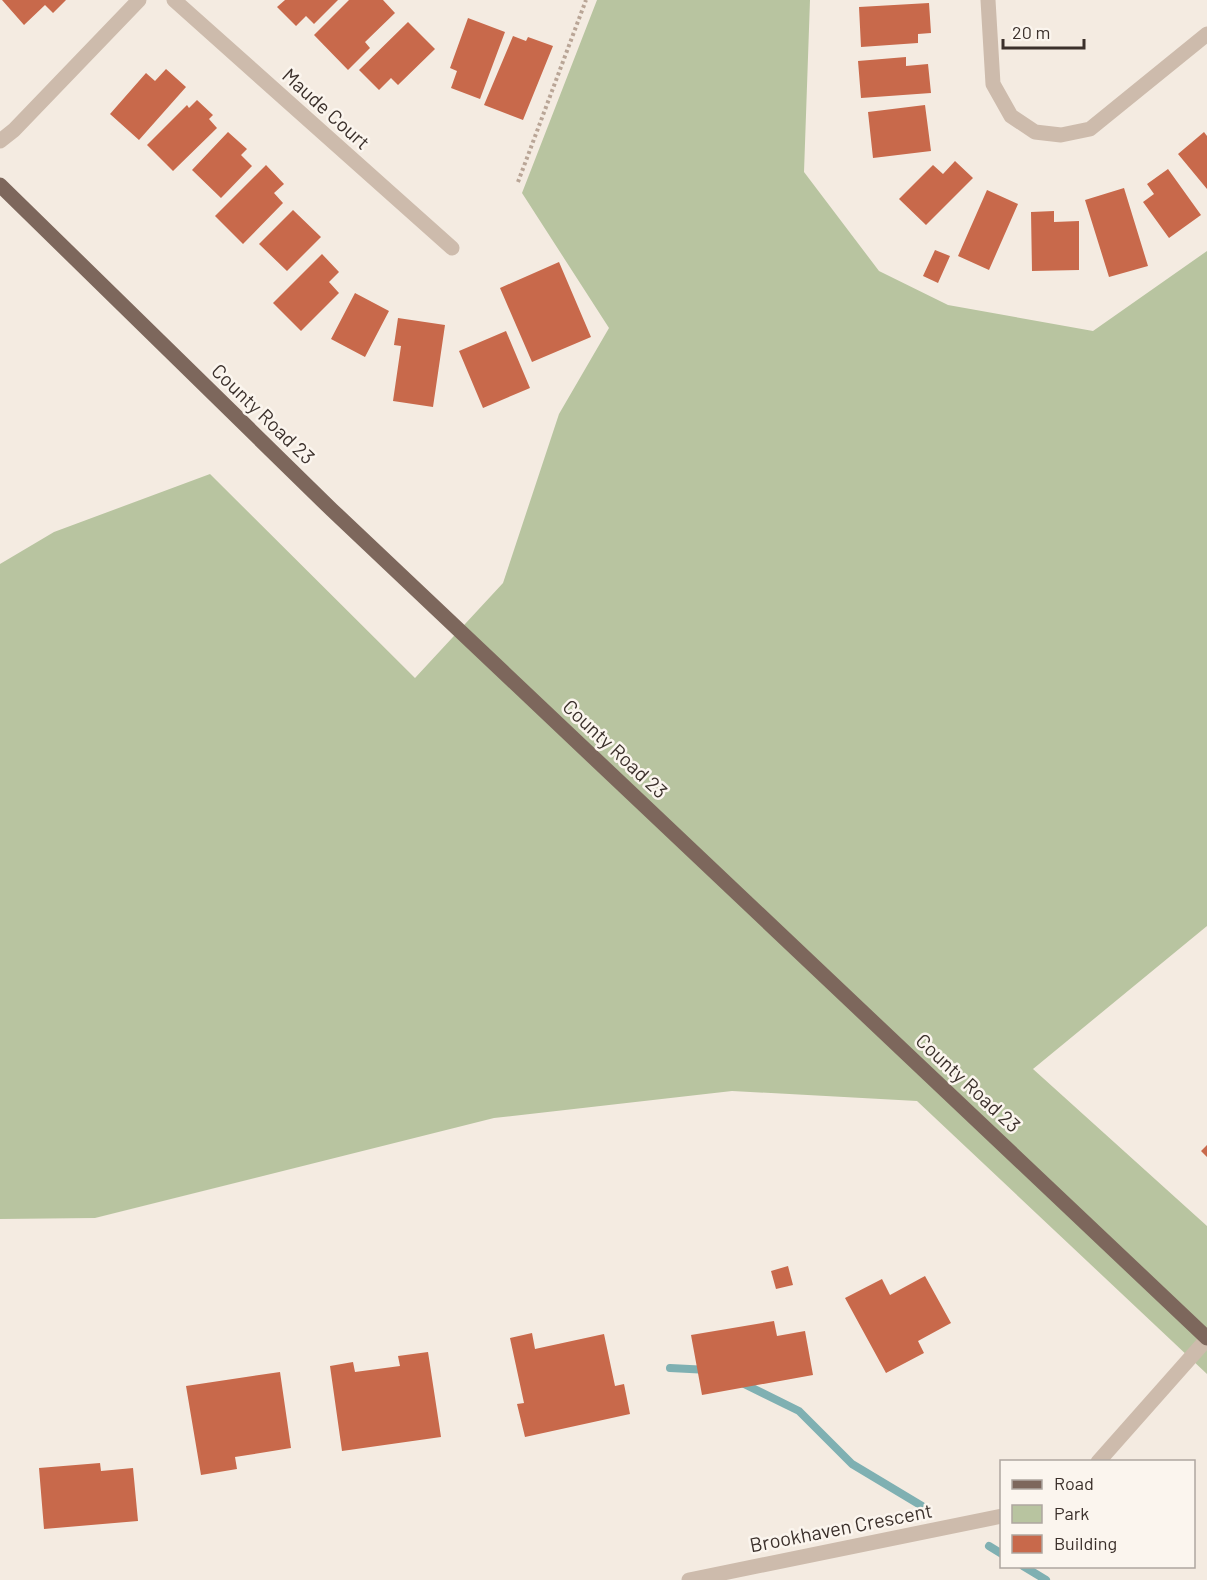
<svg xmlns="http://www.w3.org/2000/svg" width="1207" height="1580" viewBox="0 0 1207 1580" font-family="Barlow,sans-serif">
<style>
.green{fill:#b8c4a0}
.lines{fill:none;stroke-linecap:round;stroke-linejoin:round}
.stream{stroke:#7fb0b2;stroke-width:8}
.building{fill:#c8694b}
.path{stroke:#b9a596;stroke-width:4;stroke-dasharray:3 3;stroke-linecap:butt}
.minor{stroke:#cdbbac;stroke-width:15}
.major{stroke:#7d675c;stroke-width:15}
.labels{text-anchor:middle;stroke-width:5;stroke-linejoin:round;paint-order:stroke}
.street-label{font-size:20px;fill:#3b302b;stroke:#fbf5ee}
</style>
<rect width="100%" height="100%" fill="#f4ebe1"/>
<!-- green -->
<path class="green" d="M 597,0 L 810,0 L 804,172 L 879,271 L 948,305 L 1093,331 L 1207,251 L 1207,926 L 1033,1069 L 1207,1226 L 1207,1374 L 917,1101 L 732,1091 L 494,1118 L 95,1218 L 0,1219 L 0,564 L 54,532 L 210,474 L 415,678 L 503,583 L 559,414 L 609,328 L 522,193 Z"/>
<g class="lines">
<!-- stream -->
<path class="stream" d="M 670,1368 L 709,1370
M 740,1382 L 799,1411 L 852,1464 L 922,1506
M 989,1546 L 1002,1554
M 1023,1566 L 1046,1580"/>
</g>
<!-- building -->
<path class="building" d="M 2,0 L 66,0 L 53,13 L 45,5 L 24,25 Z
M 285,0 L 338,0 L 314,24 L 306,16 L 296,26 L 277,7 Z
M 349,0 L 383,0 L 395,13 L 365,42 L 370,48 L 348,70 L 314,35 Z
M 929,3 L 931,33 L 918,34 L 918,43 L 861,47 L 859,7 Z
M 468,18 L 505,32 L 480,99 L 451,88 L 457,71 L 450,68 Z
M 408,22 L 435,49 L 398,85 L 391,78 L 379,90 L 359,70 Z
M 513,36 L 526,41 L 528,37 L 553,46 L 523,120 L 484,105 Z
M 906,57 L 906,66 L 928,64 L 931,93 L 861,98 L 858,61 Z
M 166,69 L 186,87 L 139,140 L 110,114 L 146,73 L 155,81 Z
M 197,100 L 213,115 L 209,119 L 217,128 L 173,171 L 147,145 L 187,105 L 189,108 Z
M 925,105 L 931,151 L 873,158 L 868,112 Z
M 228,132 L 247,149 L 241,155 L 252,166 L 221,198 L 192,170 Z
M 1204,132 L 1207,136 L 1207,189 L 1178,154 Z
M 955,161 L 973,178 L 926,225 L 899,199 L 933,165 L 943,174 Z
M 266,165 L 284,184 L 274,193 L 283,203 L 243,244 L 215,216 Z
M 1168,169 L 1201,215 L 1169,238 L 1143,202 L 1154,194 L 1147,184 Z
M 1124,188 L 1148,266 L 1109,277 L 1085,200 Z
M 987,190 L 1018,204 L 989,270 L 958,256 Z
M 293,210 L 321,237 L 287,271 L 259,244 Z
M 1054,211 L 1054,222 L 1079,221 L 1079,270 L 1032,271 L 1031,212 Z
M 935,250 L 950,256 L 938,283 L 923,276 Z
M 322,254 L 339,272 L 329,282 L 339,293 L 301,331 L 273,303 Z
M 559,262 L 591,337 L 532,362 L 500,288 Z
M 355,293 L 389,311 L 365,357 L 331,339 Z
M 398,318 L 445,325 L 433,407 L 393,401 L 401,346 L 394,345 Z
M 506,331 L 530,388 L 483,408 L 459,351 Z
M 1207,1145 L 1207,1157 L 1201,1151 Z
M 788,1266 L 793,1285 L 776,1289 L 771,1271 Z
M 925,1276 L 951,1323 L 918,1341 L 924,1353 L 886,1373 L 845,1298 L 882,1279 L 890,1295 Z
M 774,1321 L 777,1336 L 805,1331 L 813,1375 L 702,1395 L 691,1335 Z
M 532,1333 L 535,1349 L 604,1334 L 615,1386 L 624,1384 L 630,1414 L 525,1437 L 517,1404 L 524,1403 L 510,1338 Z
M 428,1352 L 441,1437 L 342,1451 L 330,1366 L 353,1362 L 355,1372 L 400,1366 L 398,1356 Z
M 280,1372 L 291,1448 L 235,1457 L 237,1469 L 201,1475 L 186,1386 Z
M 100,1463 L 101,1471 L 133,1468 L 138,1521 L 44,1529 L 39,1468 Z"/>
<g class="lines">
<!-- path -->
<path class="path" d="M 518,182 L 586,0"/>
<!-- minor -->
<path class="minor" d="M 174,0 L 452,248
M 988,0 L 993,84 L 1011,116 L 1035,132 L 1061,135 L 1090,129 L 1207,34
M 0,141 L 14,130 L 139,0
M 1098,1462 L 1207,1339
M 689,1580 L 1002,1516"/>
<!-- major -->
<path class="major" d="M 0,185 L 332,510 L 1207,1338"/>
</g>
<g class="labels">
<!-- street labels -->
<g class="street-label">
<text transform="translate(326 109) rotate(42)" y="7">Maude Court</text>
<text transform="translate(263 414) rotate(44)" y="7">County Road 23</text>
<text transform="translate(615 749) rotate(43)" y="7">County Road 23</text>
<text transform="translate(968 1083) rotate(43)" y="7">County Road 23</text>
<text transform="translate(841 1528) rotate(-11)" y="7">Brookhaven Crescent</text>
</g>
</g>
<!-- legend -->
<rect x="1000" y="1460" width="195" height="108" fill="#fbf5ee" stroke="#aea6a0" stroke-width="1.5"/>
<rect x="1012" y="1480" width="30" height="9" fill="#7d675c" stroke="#aea6a0" stroke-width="1.5"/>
<text x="1054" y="1490" font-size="18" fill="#3b302b">Road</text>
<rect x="1012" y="1505" width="30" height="18" fill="#b8c4a0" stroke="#aea6a0" stroke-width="1.5"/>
<text x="1054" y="1520" font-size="18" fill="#3b302b">Park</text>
<rect x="1012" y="1535" width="30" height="18" fill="#c8694b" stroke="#aea6a0" stroke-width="1.5"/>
<text x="1054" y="1550" font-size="18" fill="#3b302b">Building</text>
<!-- scale -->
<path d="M1003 39v9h81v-9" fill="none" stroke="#3b302b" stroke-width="3"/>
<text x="1012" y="39" font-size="18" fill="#3b302b" stroke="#fbf5ee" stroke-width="4.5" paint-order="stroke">20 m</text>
</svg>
